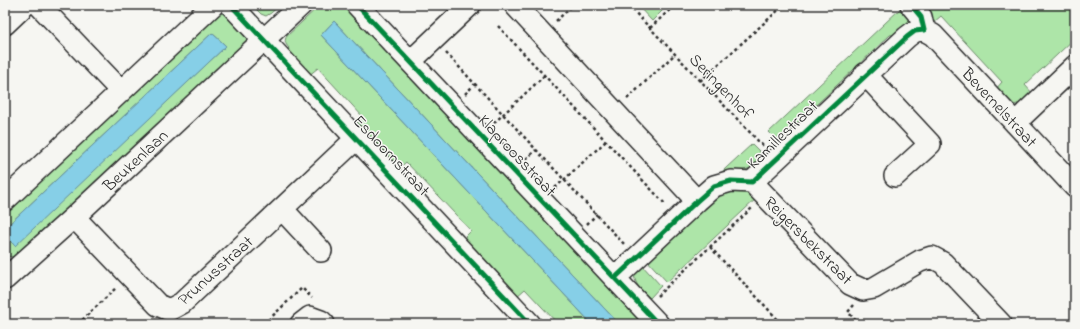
<svg xmlns="http://www.w3.org/2000/svg" width="1080" height="329" viewBox="0 0 1080 329" font-family="'Indie Flower',sans-serif">
<style>
.green{fill:#ade5a8;stroke:#6c886a}
.water{fill:#86cfe7;stroke:#628d9c}
.lines{fill:none;stroke-linecap:round;stroke-linejoin:round}
.minor-casing{stroke:#2b2b2b;stroke-width:24}
.path{stroke:#2b2b2b;stroke-width:2.5;stroke-dasharray:3 3;stroke-linecap:butt}
.minor{stroke:#f6f6f2;stroke-width:21}
.cycleway-casing{stroke:#f6f6f2;stroke-width:8}
.cycleway{stroke:#00873e;stroke-width:5}
.labels{text-anchor:middle;stroke-width:3;stroke-linejoin:round;paint-order:stroke}
.street-label{font-size:17px;fill:#2b2b2b;stroke:#f6f6f2}
</style>
<rect width="100%" height="100%" fill="#f6f6f2"/>
<filter id="ink" filterUnits="userSpaceOnUse"><feTurbulence type="fractalNoise" baseFrequency=".025" numOctaves="2"/><feDisplacementMap in="SourceGraphic" scale="8" xChannelSelector="R" yChannelSelector="G"/><feConvolveMatrix kernelMatrix="1 2 1 2 8 2 1 2 1" color-interpolation-filters="sRGB"/></filter>
<g filter="url(#ink)">
<!-- green -->
<path class="green" d="M 252,5 L 280,5 L 271,13 L 266,16 L 261,14 Z
M 320,5 L 344,5 L 478,150 L 482,146 L 498,170 L 506,179 L 529,195 L 526,200 L 643,324 L 619,324 L 334,21 L 321,35 L 592,324 L 558,324 L 525,289 L 516,297 L 462,240 L 471,231 L 406,162 L 397,170 L 355,125 L 363,117 L 318,68 L 308,76 L 285,52 L 289,48 C 285,44 284,40 287,36 Z
M 637,5 L 668,5 L 652,21 Z
M 916,5 L 1075,5 L 1075,38 L 1025,85 L 1033,94 C 1012,110 1013,107 995,90 L 1002,82 L 941,16 L 933,23 Z
M 900,9 L 911,22 L 899,34 L 890,35 L 778,141 L 769,132 Z
M 225,13 L 247,38 L 246,43 L 242,50 L 15,257 L 5,256 L 5,235 L 14,245 L 226,46 L 212,33 L 5,228 L 5,211 L 213,17 L 218,14 Z
M 752,144 L 766,158 L 757,166 L 713,180 Z
M 726,190 L 750,192 L 758,197 L 667,282 L 646,259 L 716,193 Z
M 641,264 L 661,286 L 650,298 C 640,288 634,285 634,271 Z"/>
<!-- water -->
<path class="water" d="M 334,21 L 619,324 L 592,324 L 321,35 Z
M 212,33 L 226,46 L 15,246 L 5,235 L 5,228 Z"/>
<g class="lines">
<!-- minor casing -->
<g class="minor-casing">
<path id="minor" d="M 39,5 L 121,91
M 231,5 L 530,324
M 357,5 L 658,324
M 515,5 L 697,201
M 5,24 L 25,5
M 924,30 L 933,35 L 1075,187
M 411,61 L 470,5
M 865,74 L 930,144 L 895,176
M 1015,123 L 1075,66
M 752,182 L 850,284 L 863,290 L 874,288 L 920,261 L 932,257 L 943,263 L 1001,324
M 5,200 L 213,5
M 282,209 L 321,251
M 74,217 L 158,305 L 169,310 L 182,303 L 357,138
M 615,278 L 697,201 L 714,186 L 731,181 L 752,182 L 907,37 L 915,31 L 924,30 L 921,17 L 911,5
M 5,279 L 74,217 L 301,5
M 301,324 L 310,317 L 321,321 L 324,324"/>
</g>
<!-- path -->
<path class="path" d="M 628,5 L 763,146
M 556,21 L 573,5
M 498,26 L 666,205
M 650,28 L 675,5
M 446,53 L 624,244
M 700,81 L 784,5
M 465,94 L 475,84
M 627,99 L 675,54
M 494,123 L 545,75
M 526,159 L 536,150
M 555,188 L 606,141
M 587,224 L 597,214
M 710,247 L 782,324
M 657,296 L 752,208
M 854,305 L 848,312 L 859,324
M 78,324 L 117,287
M 264,324 L 302,288 L 312,298"/>
<!-- minor -->
<use href="#minor" class="minor"/>
<!-- cycleway casing -->
<g class="cycleway-casing">
<path id="cycleway" d="M 231,5 L 530,324
M 357,5 L 658,324
M 615,278 L 697,201 L 714,186 L 731,181 L 752,182 L 907,37 L 915,31 L 924,30 L 921,17 L 911,5"/>
</g>
<!-- cycleway -->
<use href="#cycleway" class="cycleway"/>
</g>
</g>
<g class="labels">
<!-- street labels -->
<g class="street-label">
<text transform="translate(722 86) rotate(46)" y="6">Seringenhof</text>
<text transform="translate(1000 107) rotate(47)" y="6">Bevernelstraat</text>
<text transform="translate(782 134) rotate(-44)" y="6">Kamillestraat</text>
<text transform="translate(392 155) rotate(47)" y="6">Esdoornstraat</text>
<text transform="translate(518 155) rotate(47)" y="6">Klaproosstraat</text>
<text transform="translate(135 160) rotate(-43)" y="6">Beukenlaan</text>
<text transform="translate(809 240) rotate(45)" y="6">Reigersbekstraat</text>
<text transform="translate(215 270) rotate(-42)" y="6">Prunusstraat</text>
</g>
</g>
<!-- margin -->
<rect width="1080" height="329" fill="none" stroke="#f6f6f2" stroke-width="20"/>
<rect x="10" y="10" width="1060" height="309" fill="none" stroke="#2b2b2b" stroke-width="1.5" filter="url(#ink)"/>
</svg>
